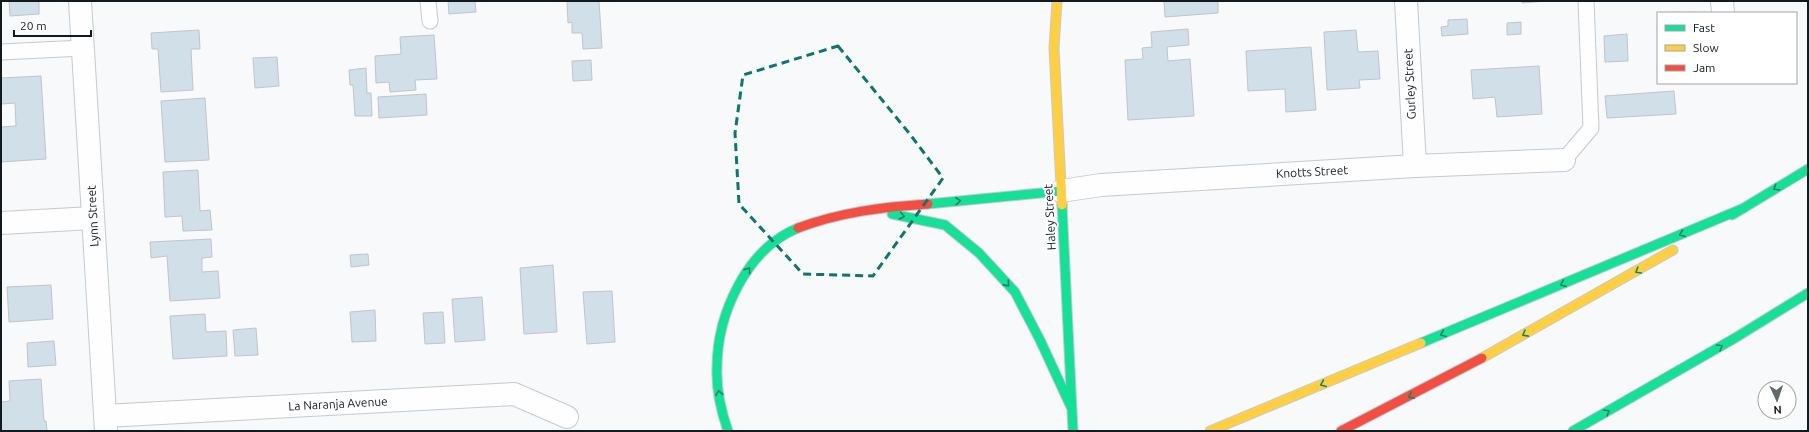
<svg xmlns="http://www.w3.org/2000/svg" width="1809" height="432" viewBox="0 0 1809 432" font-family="Ubuntu,sans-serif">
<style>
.building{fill:#d1dfe9;stroke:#c0c5ca}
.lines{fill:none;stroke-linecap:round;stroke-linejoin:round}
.lane-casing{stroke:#c4cace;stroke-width:17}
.street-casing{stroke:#c4cace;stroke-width:24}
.fast-casing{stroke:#c4cace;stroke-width:11}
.slow-casing{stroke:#c4cace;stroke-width:11}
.jam-casing{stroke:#c4cace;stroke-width:11}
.lane{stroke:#fefefe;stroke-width:15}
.street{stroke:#fefefe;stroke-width:22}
.fast{stroke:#16e098;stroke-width:9}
.slow{stroke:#ffcf43;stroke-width:9}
.jam{stroke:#f24e42;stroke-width:9}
.oneway{stroke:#148762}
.marked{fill:none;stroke:#0f766e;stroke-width:3;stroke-dasharray:8 5;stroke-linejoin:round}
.labels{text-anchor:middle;stroke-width:4;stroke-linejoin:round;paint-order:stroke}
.street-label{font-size:12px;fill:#121a20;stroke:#fff}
</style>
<rect width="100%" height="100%" fill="#f7f9fb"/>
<!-- building -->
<path class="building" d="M 9,1 L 39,1 L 39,14 L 10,16 Z
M 448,1 L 475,1 L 476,12 L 449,14 Z
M 567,1 L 599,1 L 602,48 L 583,49 L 582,33 L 572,33 L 572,22 L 568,23 Z
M 1164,1 L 1218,1 L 1218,13 L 1165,17 Z
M 1522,1 L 1546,1 L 1522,3 Z
M 1467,19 L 1468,34 L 1442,36 L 1441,27 L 1448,26 L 1448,20 Z
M 1521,22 L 1521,34 L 1507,35 L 1507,23 Z
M 1188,29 L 1189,45 L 1167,47 L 1168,61 L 1190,59 L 1194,116 L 1128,120 L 1125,60 L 1143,59 L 1142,48 L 1152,47 L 1151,32 Z
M 199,30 L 200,49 L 191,49 L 193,90 L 161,92 L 158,49 L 152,49 L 151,33 Z
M 1356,30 L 1358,52 L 1378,51 L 1380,79 L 1359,80 L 1360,88 L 1327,90 L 1324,32 Z
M 1627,34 L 1628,61 L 1605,62 L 1604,36 Z
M 434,35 L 437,79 L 415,80 L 416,90 L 390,92 L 389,82 L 376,83 L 375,56 L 401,54 L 400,37 Z
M 1311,47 L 1316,110 L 1286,112 L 1285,89 L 1248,91 L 1246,51 Z
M 277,57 L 279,86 L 255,88 L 253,58 Z
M 591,60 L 592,80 L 573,81 L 572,61 Z
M 1539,66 L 1542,114 L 1497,117 L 1495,97 L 1473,99 L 1471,70 Z
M 366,68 L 367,93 L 371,93 L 372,116 L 355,116 L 353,85 L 350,85 L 349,70 Z
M 41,76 L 46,159 L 1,162 L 1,127 L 16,126 L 15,103 L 1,104 L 1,78 Z
M 1674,91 L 1676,114 L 1607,118 L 1605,96 Z
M 426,94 L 427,115 L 379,118 L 378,97 Z
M 205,98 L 209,160 L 165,162 L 161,101 Z
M 198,170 L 200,211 L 210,210 L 212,230 L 183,231 L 182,216 L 165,217 L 163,172 Z
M 211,239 L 212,257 L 202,258 L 202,272 L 218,271 L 220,298 L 170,301 L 167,256 L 151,258 L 150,242 Z
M 368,254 L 369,265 L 351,267 L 350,255 Z
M 553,265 L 557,332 L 524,334 L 520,268 Z
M 51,285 L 53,319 L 9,322 L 7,287 Z
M 612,291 L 615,342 L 587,344 L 583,292 Z
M 482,297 L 485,340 L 455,342 L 452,299 Z
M 375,310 L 376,341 L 352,342 L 350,312 Z
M 443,312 L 445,343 L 425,344 L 423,313 Z
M 205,314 L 206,332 L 226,331 L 227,356 L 173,359 L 170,316 Z
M 256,328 L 258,355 L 235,356 L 233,330 Z
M 54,341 L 56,365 L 28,367 L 27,343 Z
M 41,379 L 44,421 L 46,421 L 47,431 L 1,431 L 1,402 L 10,401 L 9,381 Z"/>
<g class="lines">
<!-- lane casing -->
<g class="lane-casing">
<path id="lane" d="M 428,1 L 430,21
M 1,52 L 83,48
M 1564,160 L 1591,128 L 1586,1"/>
</g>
<!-- street casing -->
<g class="street-casing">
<path id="street" d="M 80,1 L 106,431
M 1406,1 L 1415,166
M 1722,1 L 1723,13
M 1061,191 L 1101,185 L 1415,166 L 1564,160
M 1,223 L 93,218
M 105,416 L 514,394 L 567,417"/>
</g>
<!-- fast casing -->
<g class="fast-casing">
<path id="fast" d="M 928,204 L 1061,191
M 1062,205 L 1073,431
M 892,214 L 945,225 L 979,253 L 1015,292 L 1040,340 L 1072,409
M 1732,215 L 1808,169
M 1421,343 L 1744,208
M 728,431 C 721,411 716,390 717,368 C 717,315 746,249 798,228
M 1573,431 L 1735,338 L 1808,293"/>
</g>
<!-- slow casing -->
<g class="slow-casing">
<path id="slow" d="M 1057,1 L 1054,48 L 1062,205
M 1482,358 L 1673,250
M 1210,431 L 1421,343"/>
</g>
<!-- jam casing -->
<g class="jam-casing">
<path id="jam" d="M 798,228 C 841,212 883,207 928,204
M 1341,431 L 1482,358"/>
</g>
<!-- lane -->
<use href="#lane" class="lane"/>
<!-- street -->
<use href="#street" class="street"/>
<!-- fast -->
<use href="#fast" class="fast"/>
<!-- slow -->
<use href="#slow" class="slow"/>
<!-- jam -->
<use href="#jam" class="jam"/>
</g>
<!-- one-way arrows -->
<defs><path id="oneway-chevron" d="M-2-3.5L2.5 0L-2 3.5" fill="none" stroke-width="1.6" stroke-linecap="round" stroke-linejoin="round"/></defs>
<g class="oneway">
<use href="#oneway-chevron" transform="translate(1776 188) rotate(148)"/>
<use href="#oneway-chevron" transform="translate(958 201) rotate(-5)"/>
<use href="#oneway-chevron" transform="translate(902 216) rotate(11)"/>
<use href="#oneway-chevron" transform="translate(1682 234) rotate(157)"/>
<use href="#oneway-chevron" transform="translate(748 270) rotate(-55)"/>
<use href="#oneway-chevron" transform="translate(1638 271) rotate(149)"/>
<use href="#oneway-chevron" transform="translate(1007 284) rotate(48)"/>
<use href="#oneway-chevron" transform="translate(1563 284) rotate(157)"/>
<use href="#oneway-chevron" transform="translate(1443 334) rotate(157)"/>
<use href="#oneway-chevron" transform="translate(1525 334) rotate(151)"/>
<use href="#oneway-chevron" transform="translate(1720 347) rotate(-30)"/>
<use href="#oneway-chevron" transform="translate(1323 384) rotate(157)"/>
<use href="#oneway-chevron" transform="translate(719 393) rotate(-100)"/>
<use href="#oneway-chevron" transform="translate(1411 396) rotate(153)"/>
<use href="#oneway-chevron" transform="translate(1607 412) rotate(-30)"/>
</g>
<!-- marked area -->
<path class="marked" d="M 838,46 L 909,133 L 943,178 L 873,276 L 803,274 L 739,204 L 735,133 L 743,75 Z"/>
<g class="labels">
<!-- street labels -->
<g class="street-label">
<text transform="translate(1410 84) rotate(-93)" y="4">Gurley Street</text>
<text transform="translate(1312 172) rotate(-3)" y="4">Knotts Street</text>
<text transform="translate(93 216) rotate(-93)" y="4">Lynn Street</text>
<text transform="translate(1050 217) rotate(-93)" y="4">Haley Street</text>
<text transform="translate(338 404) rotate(-3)" y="4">La Naranja Avenue</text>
</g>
</g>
<!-- border -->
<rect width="1809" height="432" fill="none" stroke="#121a20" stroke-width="4"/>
<!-- legend -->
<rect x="1657" y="12" width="140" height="72" fill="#ffffff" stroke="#a0a3a6"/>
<rect x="1665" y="25" width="20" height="6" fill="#16e098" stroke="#a0a3a6"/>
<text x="1693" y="32" font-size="12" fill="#121a20">Fast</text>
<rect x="1665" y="45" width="20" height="6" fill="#ffcf43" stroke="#a0a3a6"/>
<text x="1693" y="52" font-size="12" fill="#121a20">Slow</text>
<rect x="1665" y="65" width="20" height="6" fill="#f24e42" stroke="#a0a3a6"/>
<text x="1693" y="72" font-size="12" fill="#121a20">Jam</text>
<!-- north arrow -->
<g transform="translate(1777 400) rotate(177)"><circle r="19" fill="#ffffff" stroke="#a0a3a6"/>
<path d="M0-3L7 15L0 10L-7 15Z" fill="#62686d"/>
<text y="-6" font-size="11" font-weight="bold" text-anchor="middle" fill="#121a20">N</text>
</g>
<!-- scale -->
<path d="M14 30v6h77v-6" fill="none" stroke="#121a20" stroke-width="2"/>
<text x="20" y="30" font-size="12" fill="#121a20" stroke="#ffffff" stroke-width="3" paint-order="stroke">20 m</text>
</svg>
